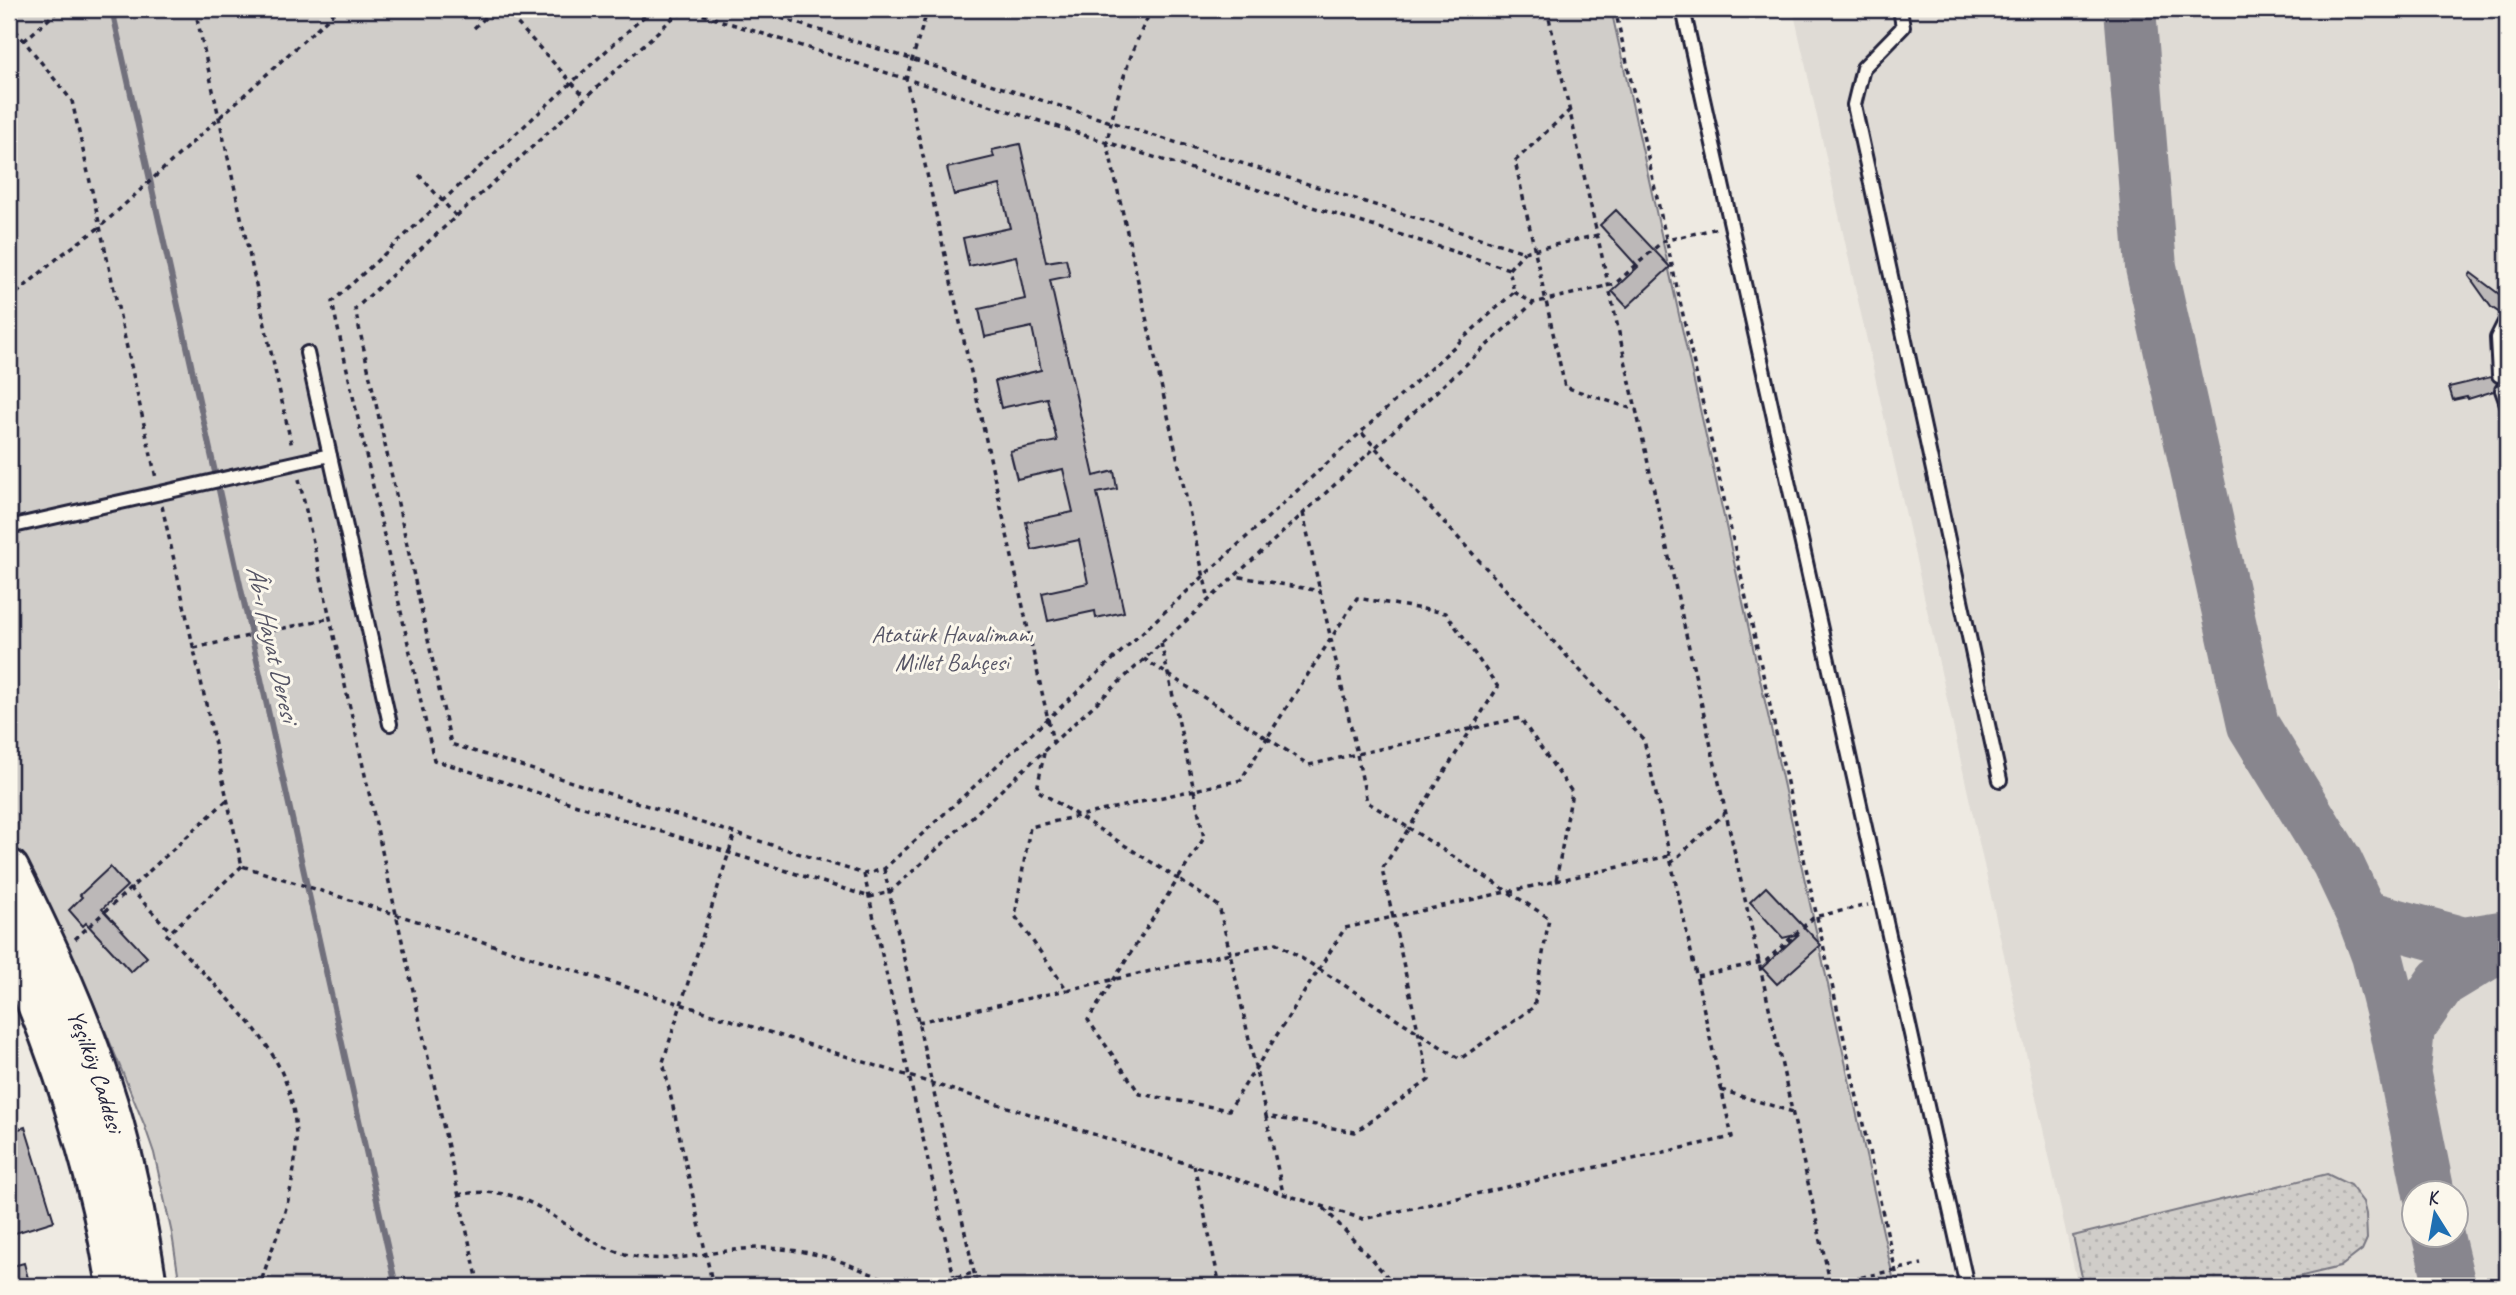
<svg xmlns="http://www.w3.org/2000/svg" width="2516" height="1295" viewBox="0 0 2516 1295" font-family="Caveat,sans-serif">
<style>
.built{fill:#dfdbd5;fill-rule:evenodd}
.grass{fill:url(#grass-dots);stroke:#797882;stroke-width:2}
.park{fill:#d0cdc9;stroke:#797882;stroke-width:2}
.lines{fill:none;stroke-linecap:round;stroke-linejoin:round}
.stream{stroke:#716f7c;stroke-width:6}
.taxiway{stroke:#88868e;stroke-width:52}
.building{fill:#bcb8b8;stroke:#22223b;stroke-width:2}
.service-casing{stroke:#22223b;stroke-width:18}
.trunk-casing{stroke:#22223b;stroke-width:44}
.path{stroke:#22223b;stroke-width:3.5;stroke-dasharray:5 5;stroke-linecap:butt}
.service{stroke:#fbf7ec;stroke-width:12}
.trunk{stroke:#fbf7ec;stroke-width:38}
.labels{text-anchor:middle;stroke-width:6;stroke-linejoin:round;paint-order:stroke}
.park-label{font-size:24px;fill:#565566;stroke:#fbf7ec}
.street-label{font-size:24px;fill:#22223b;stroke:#fbf7ec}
.water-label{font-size:26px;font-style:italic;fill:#575666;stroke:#fbf7ec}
</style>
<defs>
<pattern id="grass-dots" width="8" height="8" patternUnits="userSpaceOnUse" patternTransform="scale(1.75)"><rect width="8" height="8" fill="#d0cdc9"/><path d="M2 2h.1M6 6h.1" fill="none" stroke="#b2b0ae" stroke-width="1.8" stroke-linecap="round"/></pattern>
</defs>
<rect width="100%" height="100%" fill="#eeeae2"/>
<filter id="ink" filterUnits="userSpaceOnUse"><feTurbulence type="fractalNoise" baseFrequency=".0143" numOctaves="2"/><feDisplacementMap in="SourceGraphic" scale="14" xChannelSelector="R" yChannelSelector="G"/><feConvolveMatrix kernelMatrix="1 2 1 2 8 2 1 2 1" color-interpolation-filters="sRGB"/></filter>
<g filter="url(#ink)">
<!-- built -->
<path class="built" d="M 1793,9 L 2507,9 L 2507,1286 L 2078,1286 ZM 2414,1194 L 2456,1194 L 2456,1236 L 2414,1236 Z"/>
<!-- grass -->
<path class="grass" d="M 2327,1174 L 2350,1185 L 2363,1202 L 2366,1214 L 2367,1239 L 2362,1250 L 2340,1267 L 2260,1286 L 2084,1286 L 2073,1236 Z"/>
<!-- park -->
<path class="park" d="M 9,9 L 1611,9 L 1895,1286 L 180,1286 L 172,1234 L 154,1153 L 144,1124 L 89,992 L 9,842 L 9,111 L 14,107 L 9,100 Z"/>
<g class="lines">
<!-- stream -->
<path class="stream" d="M 112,9 L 396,1286"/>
<!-- taxiway -->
<path class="taxiway" d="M 2130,9 L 2151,267 L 2253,725 L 2337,862 L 2362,915 L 2377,955 L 2395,1026 L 2429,1194
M 2362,915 L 2464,943 L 2507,936
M 2405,1069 L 2409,1028 L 2441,982 L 2507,942
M 2438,1236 L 2450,1286"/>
</g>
<!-- building -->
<path class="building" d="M 1020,144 L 1046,262 L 1066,259 L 1070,276 L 1050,280 L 1094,476 L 1114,471 L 1117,489 L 1097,493 L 1124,612 L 1096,618 L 1095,611 L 1048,621 L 1042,593 L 1088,583 L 1079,540 L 1032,550 L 1026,522 L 1073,512 L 1063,469 L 1017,479 L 1010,451 L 1057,441 L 1047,398 L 1001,408 L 995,381 L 1041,370 L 1032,327 L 985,337 L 979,309 L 1025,299 L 1016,256 L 969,266 L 963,238 L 1010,228 L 1000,185 L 954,195 L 947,168 L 994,157 L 992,150 Z
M 1616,210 L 1670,267 L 1627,307 L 1612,291 L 1638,267 L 1600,225 Z
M 2471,273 L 2507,300 L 2507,309 L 2500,313 L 2491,307 L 2469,276 Z
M 2491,377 L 2497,383 L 2494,391 L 2468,399 L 2467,397 L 2453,400 L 2449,387 Z
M 110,867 L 127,886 L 102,909 L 147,957 L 131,972 L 86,923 L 83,926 L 69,910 L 82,897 L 80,895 Z
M 1766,887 L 1821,945 L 1777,984 L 1762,968 L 1799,934 L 1783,938 L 1750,902 Z
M 25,1127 L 54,1221 L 9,1235 L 9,1132 Z
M 24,1263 L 30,1286 L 9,1286 L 9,1267 Z"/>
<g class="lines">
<!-- service casing -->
<g class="service-casing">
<path id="service" d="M 1683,9 L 1967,1286
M 1900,9 L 1903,27 L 1863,68 L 1854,105 L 2000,780
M 307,353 L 390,724
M 2499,375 L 2497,338 L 2507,318
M 2502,390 L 2507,404
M 9,527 L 330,455"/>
</g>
<!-- trunk casing -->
<g class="trunk-casing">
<g id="trunk">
<path id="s1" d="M 9,869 C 47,945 83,1023 108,1104 C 126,1164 138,1225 147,1286"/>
<path d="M 9,939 C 60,1050 98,1166 117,1286"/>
</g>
</g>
<!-- path -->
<path class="path" d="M 195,9 L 292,447
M 504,9 L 585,97
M 652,9 L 332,302 L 434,760 L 870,897 L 890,892 L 1533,303 L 1615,284 L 1663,241 L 1718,228
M 752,9 L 1524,252 L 1598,235
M 928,9 L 906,79 L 1053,742
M 1152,9 C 1130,51 1116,96 1107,142 L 1209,600
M 1547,9 L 1831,1286
M 1615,9 L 1899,1286
M 683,12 L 694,12 L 1509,269 L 1514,292 L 884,869 L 864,874 L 451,744 L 355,309 L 674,17 Z
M 9,22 L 72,101 L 156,478
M 474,28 L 495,9
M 24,41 L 60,9
M 1570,110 L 1515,161 L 1565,387 L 1636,410
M 419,175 L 456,216
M 1509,269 L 1524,252
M 1514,292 L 1533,303
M 9,300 L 60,256 L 100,227 L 338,9
M 299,479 L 479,1286
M 162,506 L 242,866 L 1363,1219 L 1732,1137 L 1644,740 L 1361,432
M 1303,513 L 1320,591
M 1161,643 L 1194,790 L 1030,827 L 1015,916 L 1067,990 L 1230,953 L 1266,1116 L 1355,1132 L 1429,1080 L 1393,917 L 1556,881 L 1572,792 L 1520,718 L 1357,754 L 1320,591 L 1235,576
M 194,648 L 330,618
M 1267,738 L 1309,765 L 1357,754 L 1367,802 L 1409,828 L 1382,869 L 1393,917 L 1345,928 L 1319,969 L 1277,943 L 1230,953 L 1219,906 L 1178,879 L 1204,838 L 1194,790 L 1241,780 Z
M 1044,753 L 1037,790 L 1178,879 L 1088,1020 L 1140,1094 L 1229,1110 L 1319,969 L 1460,1059 L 1534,1007 L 1549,918 L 1409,828 L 1498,687 L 1446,613 L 1357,598 L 1267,738 L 1144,659
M 1671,863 L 1726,812
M 242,866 L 167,935 C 246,1021 321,1067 288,1200 C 281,1229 268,1257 260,1286
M 884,869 L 977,1286
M 864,874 L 956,1286
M 1556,881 L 1669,856
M 130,888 L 171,932
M 75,939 L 227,800
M 1697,976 L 1766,961 L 1814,917 L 1868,905
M 918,1022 L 1067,990
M 1721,1090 L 1793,1112
M 1266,1116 L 1283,1193
M 1194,1165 L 1220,1286
M 458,1195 C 541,1179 560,1239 629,1255 C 676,1266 720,1247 767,1248 C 793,1249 820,1254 845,1263 C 863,1270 880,1279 900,1282 C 925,1285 950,1278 974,1273
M 1324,1208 L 1396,1286
M 713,1286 L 663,1062 L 735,833
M 1822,1286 L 1922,1264"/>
<!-- service -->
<use href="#service" class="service"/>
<!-- trunk -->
<use href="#trunk" class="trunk"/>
</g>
</g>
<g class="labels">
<!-- park labels -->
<g class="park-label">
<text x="952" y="642">Atatürk Havalimanı<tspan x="952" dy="28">Millet Bahçesi</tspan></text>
</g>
<!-- street labels -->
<g class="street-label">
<text dy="8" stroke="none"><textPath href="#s1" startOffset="220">Yeşilköy Caddesi</textPath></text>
</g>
<!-- water labels -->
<g class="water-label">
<text transform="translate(273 643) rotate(77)" y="9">Âb-ı Hayat Deresi</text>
</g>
</g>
<!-- margin -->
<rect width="2516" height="1295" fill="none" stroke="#fbf7ec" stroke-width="35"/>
<rect x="18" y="18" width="2481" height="1260" fill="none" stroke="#22223b" stroke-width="2.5" filter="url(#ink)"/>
<!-- north arrow -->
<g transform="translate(2435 1214) rotate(349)"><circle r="33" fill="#fbf7ec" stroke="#a4a2a5" stroke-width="2"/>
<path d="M0-5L12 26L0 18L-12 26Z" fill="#1f6fb2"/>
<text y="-10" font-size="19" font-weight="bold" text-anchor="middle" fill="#22223b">K</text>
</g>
</svg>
